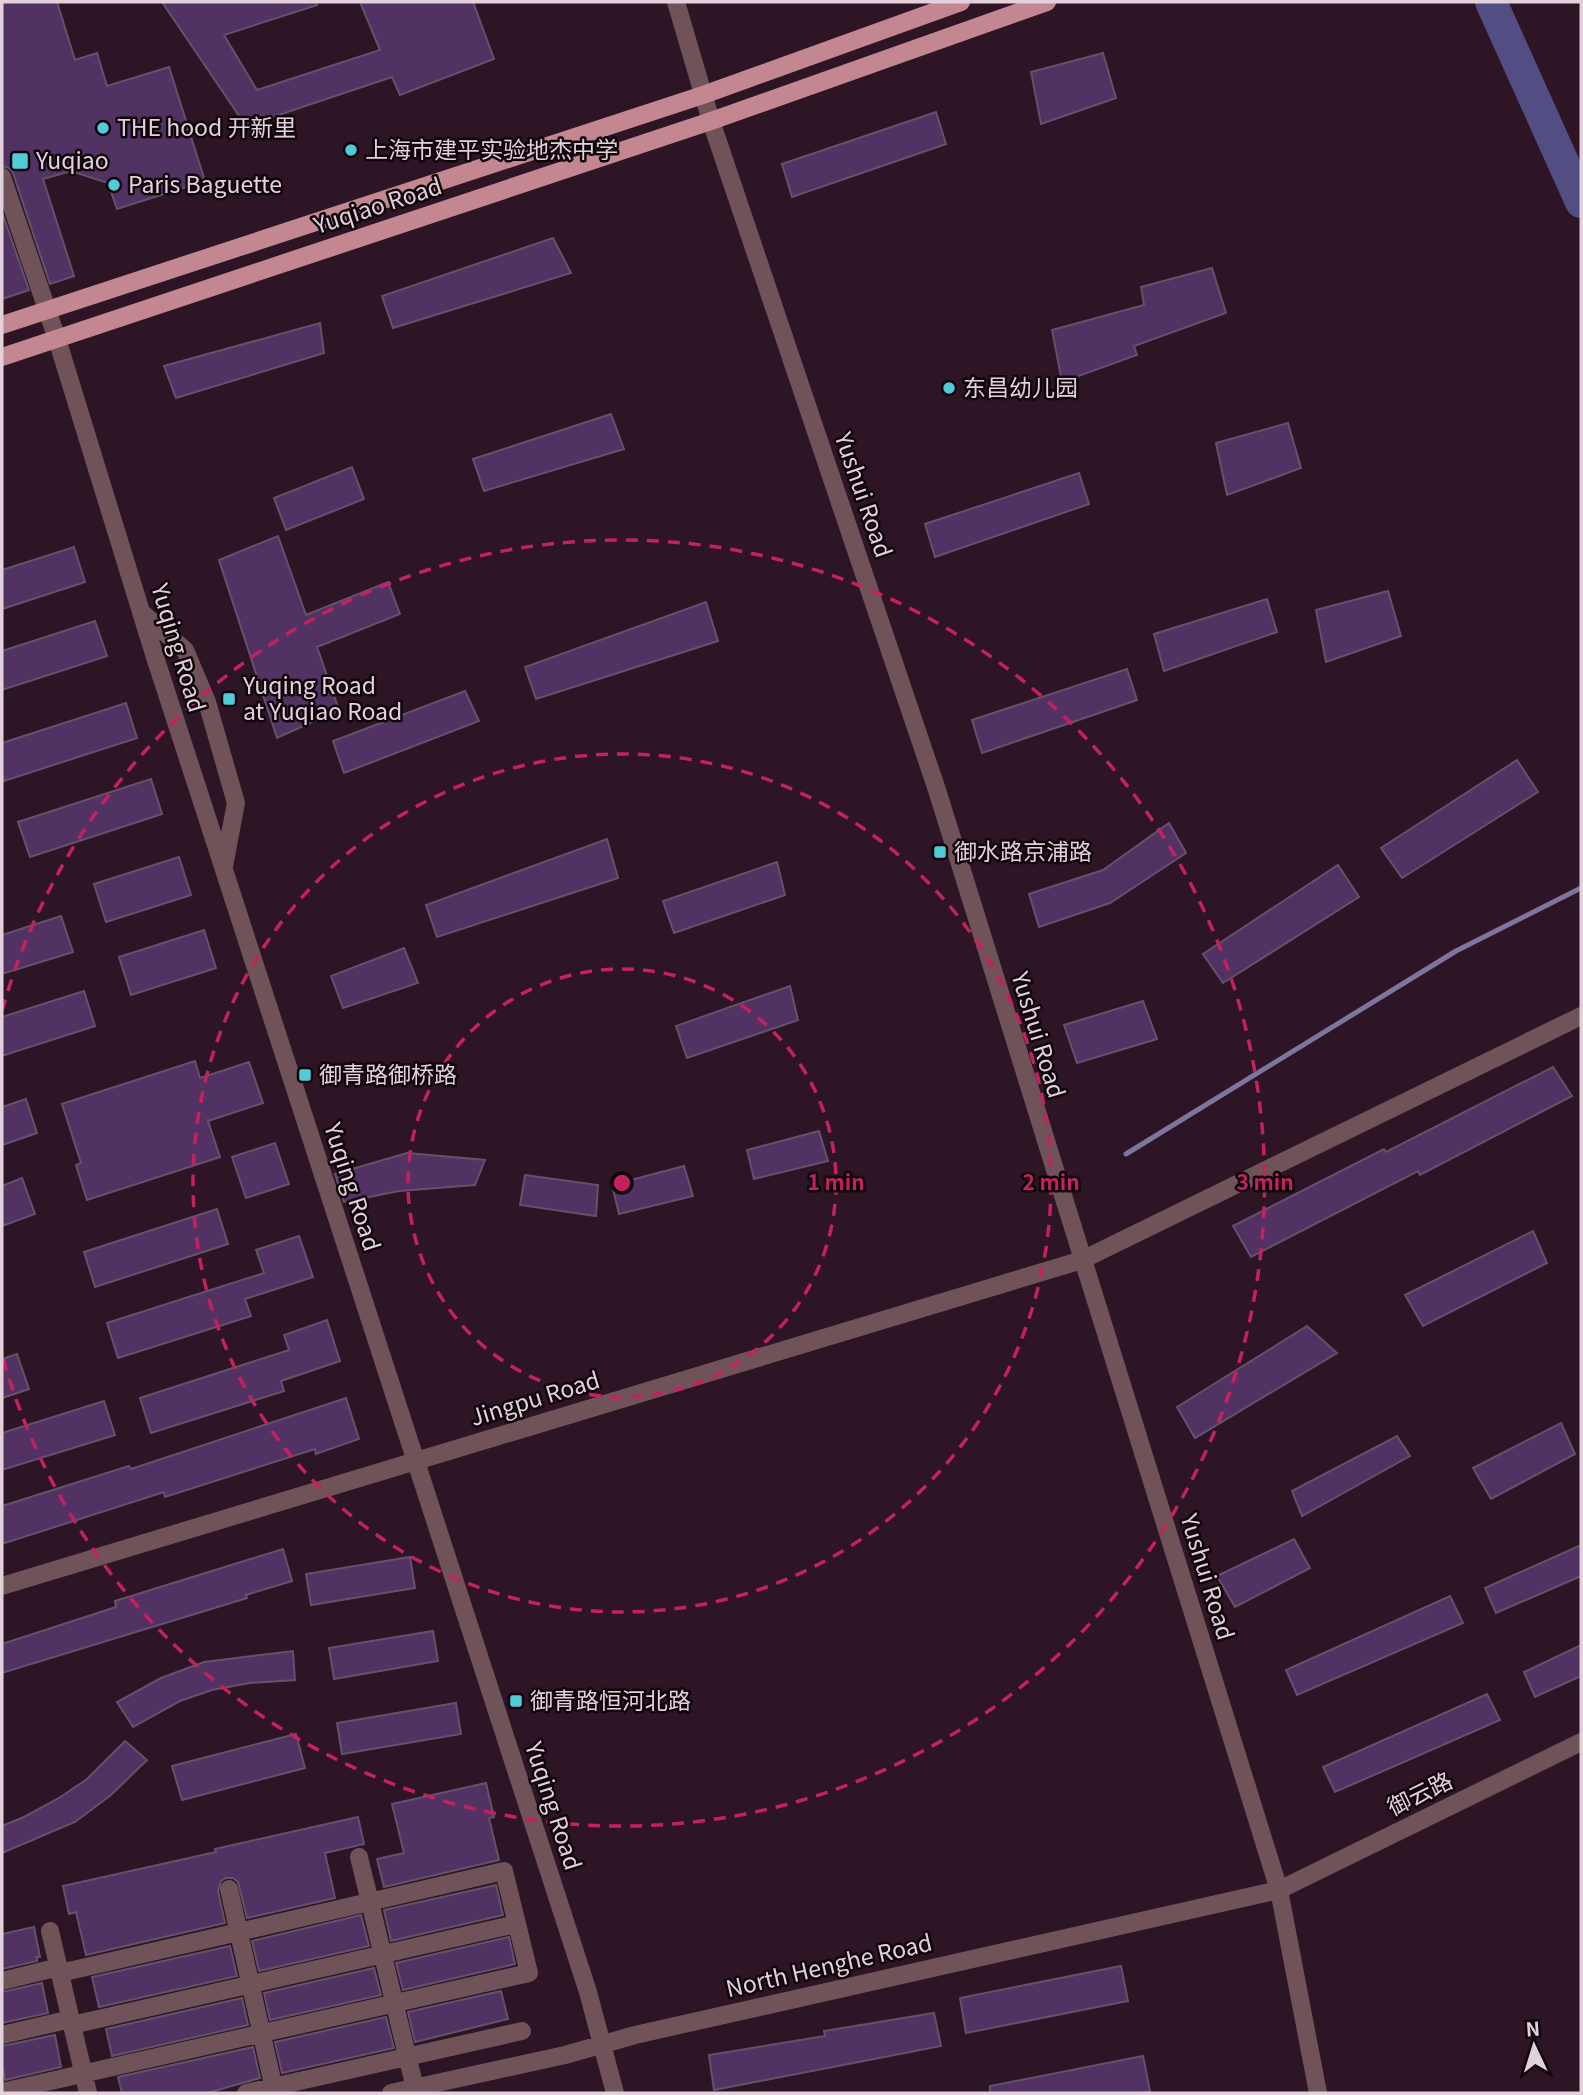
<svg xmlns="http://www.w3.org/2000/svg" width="1583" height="2095" viewBox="0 0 1583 2095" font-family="Georgia,'Noto Sans SC',serif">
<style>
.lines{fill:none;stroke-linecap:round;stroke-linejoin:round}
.stream{stroke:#7d759d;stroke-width:5}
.river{stroke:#524d82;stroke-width:32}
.building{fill:#523262;stroke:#62526b;stroke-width:2}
.minor{stroke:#705358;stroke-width:18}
.major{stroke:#c28791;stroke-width:18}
.ring{fill:none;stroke:#c42161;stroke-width:3.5;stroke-dasharray:12 9}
.poi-dot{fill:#52cbd9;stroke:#0f050b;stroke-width:2.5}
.labels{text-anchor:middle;stroke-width:5;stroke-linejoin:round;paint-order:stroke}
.poi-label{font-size:23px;fill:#e2d1db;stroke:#0f050b;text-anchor:start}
.street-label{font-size:23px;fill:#e2d1db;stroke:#0f050b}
.centre{fill:#c42161;stroke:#0f050b;stroke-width:3.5}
.ring-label{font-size:21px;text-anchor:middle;font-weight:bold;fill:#c42161;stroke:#0f050b;stroke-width:5;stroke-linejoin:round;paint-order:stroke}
</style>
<rect width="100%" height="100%" fill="#2d1525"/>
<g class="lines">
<!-- stream -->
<path class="stream" d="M 1126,1154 L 1456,951 L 1581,888"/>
<!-- river -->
<path class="river" d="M 1491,2 L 1581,202"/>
</g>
<!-- building -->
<path class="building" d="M 2,2 L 57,2 L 75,60 L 97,53 L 107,86 L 169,67 L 205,181 L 117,209 L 108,183 L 71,171 L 43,179 L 74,276 L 50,284 L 13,173 L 9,168 L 2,166 Z
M 162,2 L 316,2 L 317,5 L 224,35 L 257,90 L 380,50 L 360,2 L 473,2 L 494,59 L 400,95 L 392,77 L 246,126 Z
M 1103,53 L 1116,98 L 1041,124 L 1031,72 Z
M 936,112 L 946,144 L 792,197 L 782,164 Z
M 2,212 L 29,290 L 2,299 Z
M 553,238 L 571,273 L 393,328 L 382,296 Z
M 1212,268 L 1226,313 L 1134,346 L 1137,355 L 1062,382 L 1052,330 L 1144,305 L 1141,287 Z
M 320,323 L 324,353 L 176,398 L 164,366 Z
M 611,414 L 624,449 L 484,491 L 473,459 Z
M 1288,423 L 1301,468 L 1227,495 L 1216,443 Z
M 352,467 L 364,499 L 286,530 L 274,498 Z
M 1079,473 L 1089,504 L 935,557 L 925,524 Z
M 278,536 L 306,615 L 388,582 L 400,614 L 317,647 L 339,710 L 277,738 L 219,560 Z
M 74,547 L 85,582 L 2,609 L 2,570 Z
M 1388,591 L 1401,636 L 1326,662 L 1316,610 Z
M 1267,599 L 1277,632 L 1164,671 L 1154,634 Z
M 706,602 L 718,641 L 536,699 L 525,667 Z
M 95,621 L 107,656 L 2,690 L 2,651 Z
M 1127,669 L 1137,700 L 982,753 L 972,720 Z
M 465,691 L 479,721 L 344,773 L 333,741 Z
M 126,703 L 137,738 L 4,781 L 2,773 L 2,743 Z
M 1517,760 L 1538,792 L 1402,878 L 1381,848 Z
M 151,779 L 162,814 L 30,857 L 18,822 Z
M 1169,823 L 1186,853 L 1110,903 L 1039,927 L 1029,894 L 1103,870 Z
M 607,839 L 618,878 L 437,937 L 426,905 Z
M 179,857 L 191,895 L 106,922 L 94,884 Z
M 777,862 L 785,895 L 674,933 L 663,901 Z
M 1338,865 L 1359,897 L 1223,983 L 1203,954 Z
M 61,916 L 73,952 L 2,974 L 2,935 Z
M 204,930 L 216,968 L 131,995 L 119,957 Z
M 404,948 L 418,983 L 343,1008 L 331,976 Z
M 790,986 L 798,1020 L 687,1058 L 676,1026 Z
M 84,991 L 95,1026 L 2,1056 L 2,1017 Z
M 1143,1001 L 1157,1039 L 1077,1063 L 1064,1025 Z
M 195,1061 L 200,1078 L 249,1062 L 263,1103 L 208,1121 L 220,1157 L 87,1200 L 76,1165 L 81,1163 L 62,1104 Z
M 1553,1067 L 1572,1096 L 1420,1175 L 1418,1171 L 1251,1257 L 1233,1226 L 1384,1149 L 1386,1152 Z
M 26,1099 L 37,1133 L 2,1145 L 2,1107 Z
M 819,1131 L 828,1161 L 754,1179 L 747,1150 Z
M 275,1143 L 289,1184 L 246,1198 L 232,1157 Z
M 407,1153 L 485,1160 L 475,1185 L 399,1191 L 344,1202 L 335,1174 Z
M 684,1166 L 693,1196 L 619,1214 L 612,1185 Z
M 525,1175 L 598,1185 L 596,1216 L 520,1205 Z
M 22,1178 L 35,1214 L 2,1226 L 2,1186 Z
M 217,1209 L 228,1244 L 95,1287 L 84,1252 Z
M 1533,1231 L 1547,1263 L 1423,1326 L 1405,1295 Z
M 299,1236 L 313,1277 L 245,1299 L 251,1316 L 118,1358 L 107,1323 L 264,1273 L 256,1250 Z
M 327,1320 L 340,1361 L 281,1381 L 284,1391 L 151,1433 L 140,1398 L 289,1350 L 284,1335 Z
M 1307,1326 L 1337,1353 L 1195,1438 L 1177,1407 Z
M 17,1354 L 29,1389 L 2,1398 L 2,1359 Z
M 346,1398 L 359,1439 L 316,1454 L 315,1449 L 165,1497 L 164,1492 L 2,1544 L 2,1506 L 129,1466 L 131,1469 Z
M 104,1401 L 115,1435 L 2,1470 L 2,1433 Z
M 1561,1423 L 1575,1454 L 1491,1499 L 1473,1468 Z
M 1397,1436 L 1410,1456 L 1302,1516 L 1292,1491 Z
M 1294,1539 L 1310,1568 L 1235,1607 L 1217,1576 Z
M 1581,1545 L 1581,1576 L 1496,1613 L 1485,1588 Z
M 283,1549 L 292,1581 L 246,1595 L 247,1598 L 2,1673 L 2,1644 L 116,1607 L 115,1601 Z
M 410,1557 L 415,1588 L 311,1605 L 306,1574 Z
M 1450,1596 L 1463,1623 L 1297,1695 L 1286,1670 Z
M 433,1631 L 438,1661 L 334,1679 L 329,1648 Z
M 1581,1645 L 1581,1676 L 1535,1697 L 1524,1672 Z
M 293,1651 L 295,1680 L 250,1683 L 212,1690 L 180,1701 L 133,1727 L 117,1702 L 161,1678 L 204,1662 Z
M 1487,1694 L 1500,1720 L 1335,1792 L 1323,1767 Z
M 456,1703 L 461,1734 L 342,1754 L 337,1723 Z
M 296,1734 L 305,1768 L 182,1800 L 172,1766 Z
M 125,1741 L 147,1760 L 111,1795 L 75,1822 L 2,1853 L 2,1826 L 24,1817 L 59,1798 L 87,1779 Z
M 486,1783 L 494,1817 L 489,1818 L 499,1860 L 384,1887 L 377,1859 L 404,1853 L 392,1804 Z
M 358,1817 L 364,1844 L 325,1853 L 335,1898 L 247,1918 L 238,1882 L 233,1878 L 226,1878 L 221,1881 L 218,1891 L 225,1923 L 86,1955 L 76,1912 L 69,1914 L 63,1886 L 216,1852 L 215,1849 Z
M 496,1885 L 503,1915 L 391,1941 L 384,1910 Z
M 361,1915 L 369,1946 L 259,1971 L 252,1941 Z
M 34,1927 L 40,1957 L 37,1957 L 37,1961 L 2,1969 L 2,1934 Z
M 509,1937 L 515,1964 L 403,1990 L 396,1963 Z
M 230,1946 L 237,1976 L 99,2007 L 92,1977 Z
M 1121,1966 L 1128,2001 L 966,2033 L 960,1998 Z
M 374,1968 L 381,1995 L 270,2020 L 264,1993 Z
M 42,1983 L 48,2013 L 2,2023 L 2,1992 Z
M 501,1991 L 508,2019 L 415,2042 L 408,2012 Z
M 242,1998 L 248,2025 L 112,2056 L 106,2029 Z
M 934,2013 L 941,2046 L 714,2090 L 709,2055 L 825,2036 L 824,2031 Z
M 386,2017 L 394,2048 L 282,2073 L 275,2042 Z
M 55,2035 L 61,2067 L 5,2080 L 2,2065 L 2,2046 Z
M 253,2047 L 260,2078 L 207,2093 L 122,2093 L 118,2077 Z
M 1143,2056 L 1150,2091 L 1138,2093 L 990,2093 L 990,2086 Z"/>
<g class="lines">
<!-- minor -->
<path class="minor" d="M 676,2 L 711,121 L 937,790 L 1279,1890 L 1318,2093
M 2,177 L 57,339 L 154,654 L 588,1992 L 615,2093
M 141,612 L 185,650 L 207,702 L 236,803 L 224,866
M 2,1586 L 1082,1260 L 1581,1016
M 359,1857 L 415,2088
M 229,1889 L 275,2093
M 50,1931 L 88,2093
M 2,1981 L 59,1967
M 72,2025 L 516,1924
M 2,2035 L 71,2019
M 2,2092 L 529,1973 L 504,1871 L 60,1973
M 246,2093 L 522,2031
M 391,2093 L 565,2055 L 635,2035 L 1279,1890 L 1581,1742"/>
<!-- major -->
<path class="major" d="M 2,325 L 703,95 L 961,2
M 2,357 L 711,121 L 1047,2"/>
</g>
<!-- distance rings -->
<g class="ring">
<circle cx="622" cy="1183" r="214"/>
<circle cx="622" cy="1183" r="429"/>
<path d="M2 1011A643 643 0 1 1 2 1355"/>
</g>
<!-- markers -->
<g class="poi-dot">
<circle cx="103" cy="128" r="7"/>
<circle cx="351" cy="150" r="7"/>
<rect x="11" y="152" width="18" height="18" rx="3.5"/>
<circle cx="114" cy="185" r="7"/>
<circle cx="949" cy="388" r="7"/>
<rect x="222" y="692" width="14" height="14" rx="3.5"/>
<rect x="933" y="845" width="14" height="14" rx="3.5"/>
<rect x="298" y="1068" width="14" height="14" rx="3.5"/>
<rect x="509" y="1694" width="14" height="14" rx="3.5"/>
</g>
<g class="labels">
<!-- poi labels -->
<g class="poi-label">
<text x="117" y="136">THE hood 开新里</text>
<text x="365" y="158">上海市建平实验地杰中学</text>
<text x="36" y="169">Yuqiao</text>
<text x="128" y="193">Paris Baguette</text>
<text x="963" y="396">东昌幼儿园</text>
<text x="243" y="694">Yuqing Road<tspan x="243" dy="26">at Yuqiao Road</tspan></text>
<text x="954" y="860">御水路京浦路</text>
<text x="319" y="1083">御青路御桥路</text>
<text x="530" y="1709">御青路恒河北路</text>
</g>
<!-- street labels -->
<g class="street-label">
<text transform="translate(378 206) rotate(-18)" y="8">Yuqiao Road</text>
<text transform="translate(863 495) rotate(71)" y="8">Yushui Road</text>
<text transform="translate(178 648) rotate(73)" y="8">Yuqing Road</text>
<text transform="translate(1038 1035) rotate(73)" y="8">Yushui Road</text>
<text transform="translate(352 1187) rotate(72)" y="8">Yuqing Road</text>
<text transform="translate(535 1399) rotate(-17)" y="8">Jingpu Road</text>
<text transform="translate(1207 1577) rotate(73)" y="8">Yushui Road</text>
<text transform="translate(1420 1794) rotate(-26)" y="8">御云路</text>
<text transform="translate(553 1806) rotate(72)" y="8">Yuqing Road</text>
<text transform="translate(829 1966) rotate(-13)" y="8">North Henghe Road</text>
</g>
</g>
<circle cx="622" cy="1183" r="10" class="centre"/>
<g class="ring-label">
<text x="836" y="1190">1 min</text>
<text x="1051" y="1190">2 min</text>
<text x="1265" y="1190">3 min</text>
</g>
<!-- border -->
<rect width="1583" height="2095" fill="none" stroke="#e2d1db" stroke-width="7"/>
<!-- north arrow -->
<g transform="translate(1534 2046) rotate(356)" stroke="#0f050b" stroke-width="5" paint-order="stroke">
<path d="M0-5L12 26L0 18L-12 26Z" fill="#e2d1db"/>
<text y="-10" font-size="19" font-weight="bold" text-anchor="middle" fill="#e2d1db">N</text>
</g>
</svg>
